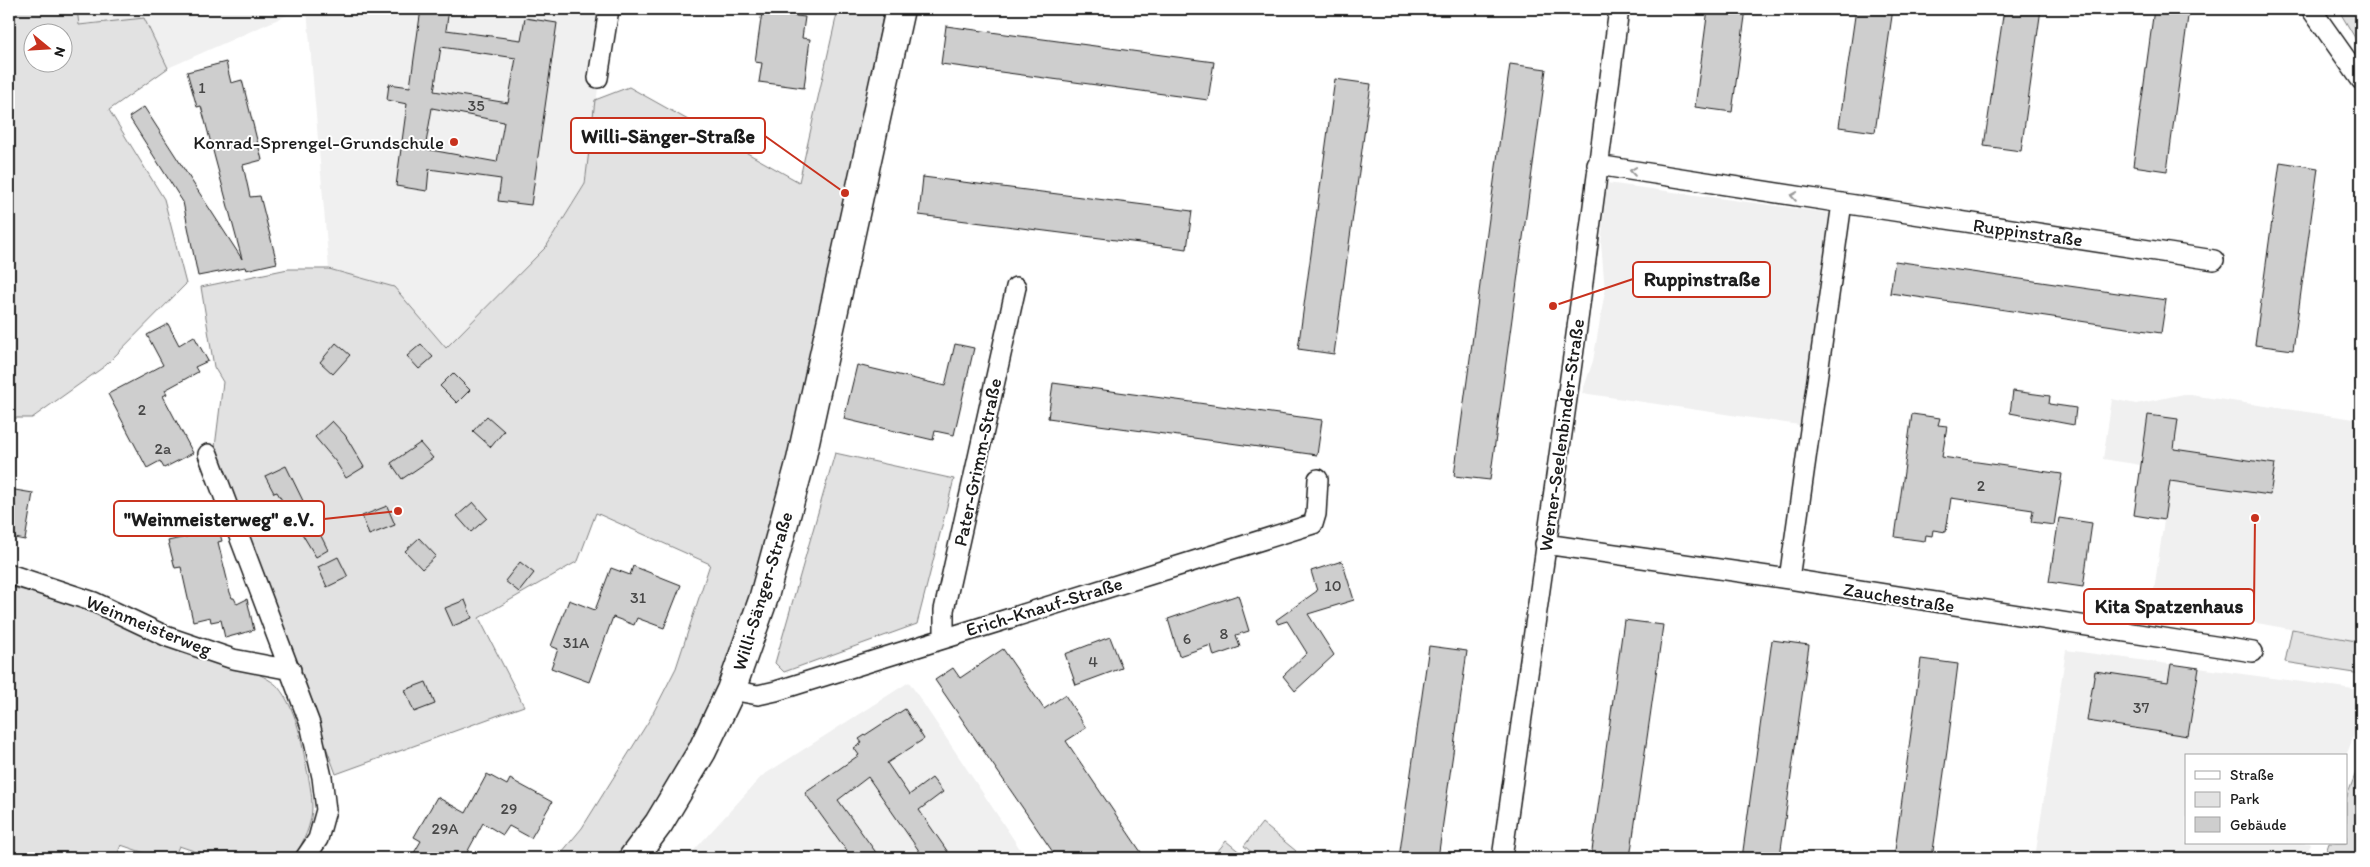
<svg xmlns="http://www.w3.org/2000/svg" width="2370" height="867" viewBox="0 0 2370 867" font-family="Itim,sans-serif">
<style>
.built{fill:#f0f0f0}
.green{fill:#e2e2e2;stroke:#7f7f7f;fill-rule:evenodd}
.building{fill:#cecece;stroke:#1c1c1c;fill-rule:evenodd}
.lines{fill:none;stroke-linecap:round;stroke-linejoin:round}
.street-casing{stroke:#1c1c1c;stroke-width:22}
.secondary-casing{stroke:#1c1c1c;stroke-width:31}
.street{stroke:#fff;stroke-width:19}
.secondary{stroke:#fff;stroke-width:28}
.oneway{stroke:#999}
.poi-dot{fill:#c8321e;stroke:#fff;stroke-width:2}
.labels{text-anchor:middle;stroke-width:4;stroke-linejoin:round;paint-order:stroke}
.number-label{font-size:16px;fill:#484848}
.poi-label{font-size:19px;fill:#1c1c1c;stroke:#fff;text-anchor:end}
.street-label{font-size:19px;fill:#1c1c1c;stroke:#fff}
.leader{fill:none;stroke:#c8321e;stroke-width:2}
.callout-dot{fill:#c8321e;stroke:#fff;stroke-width:2}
.callout{fill:#fff;stroke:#c8321e;stroke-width:2}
.callout-label{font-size:20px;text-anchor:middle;font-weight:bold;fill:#1c1c1c}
</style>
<rect width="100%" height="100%" fill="#fff"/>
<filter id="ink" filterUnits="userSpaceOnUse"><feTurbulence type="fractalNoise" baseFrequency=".02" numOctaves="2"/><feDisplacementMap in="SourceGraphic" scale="10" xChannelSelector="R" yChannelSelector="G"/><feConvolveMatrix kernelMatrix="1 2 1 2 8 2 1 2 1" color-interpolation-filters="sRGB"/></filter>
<g filter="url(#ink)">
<!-- built -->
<path class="built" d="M 77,9 L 301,9 L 168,68 L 144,19 L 79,25 Z
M 307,9 L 609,9 L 585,183 L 546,247 L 446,348 L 394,287 L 329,269 Z
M 1607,183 L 1837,214 L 1806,426 L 1582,393 L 1593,361 L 1605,291 L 1601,243 Z
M 2184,394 L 2361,420 L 2361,642 L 2152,604 L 2164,520 L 2134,515 L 2141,465 L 2103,459 L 2112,399 L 2136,404 Z
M 2066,650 L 2361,690 L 2361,717 L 2346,756 L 2186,756 L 2186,843 L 2311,843 L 2306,858 L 2035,858 Z
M 909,682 L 1026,858 L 687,858 L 762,776 Z"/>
<!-- green -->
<path class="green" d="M 9,9 L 77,9 L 79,25 L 144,18 L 168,68 L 109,110 L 164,199 L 186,284 L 105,366 L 32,418 L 9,418 ZM 32,32 L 62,32 L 62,62 L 32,62 Z
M 838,9 L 884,9 L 872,75 L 802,405 L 740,635 L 706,721 L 645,824 L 616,858 L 557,858 L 582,828 L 650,719 L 676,668 L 710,564 L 596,513 L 578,561 L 479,618 L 524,706 L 336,774 L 215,447 L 223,382 L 214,367 L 201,287 L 288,269 L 329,269 L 394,287 L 446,348 L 546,247 L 585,184 L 595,100 L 629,87 L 799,182 Z
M 2338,9 L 2361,9 L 2361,48 Z
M 835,453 L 954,479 L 917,624 L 784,672 L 775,663 Z
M 9,587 C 36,593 64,598 90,607 C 118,616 266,670 278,687 C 296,709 301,737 306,765 C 315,807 316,820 294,858 L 215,858 L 179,846 L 174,858 L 159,858 L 121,845 L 116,858 L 9,858 Z
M 2292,629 L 2361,642 L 2361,674 L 2285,662 Z
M 2361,759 L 2361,858 L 2324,858 L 2329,843 L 2346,843 L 2346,799 Z
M 1262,823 L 1296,851 L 1290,858 L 1259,858 L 1244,846 Z
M 1226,841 L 1247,858 L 1212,858 Z"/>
<!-- building -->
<path class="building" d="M 421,9 L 449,9 L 446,30 L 521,40 L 525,18 L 557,23 L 531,205 L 498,201 L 501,179 L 429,169 L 427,191 L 396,186 L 407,104 L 387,100 L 389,84 L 410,87 ZM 441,47 L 516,58 L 508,103 L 434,91 ZM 432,108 L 504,122 L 497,162 L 425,149 Z
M 1708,9 L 1746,9 L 1732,112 L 1695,107 Z
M 1856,9 L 1893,9 L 1875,132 L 1839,127 Z
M 2004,9 L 2041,9 L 2021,151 L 1984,146 Z
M 2154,9 L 2189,9 L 2167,171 L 2133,166 Z
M 762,12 L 805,17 L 802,38 L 810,39 L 804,88 L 759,82 L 762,63 L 755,62 Z
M 946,26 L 1214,62 L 1208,100 L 941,64 Z
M 226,62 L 231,83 L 242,80 L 262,160 L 243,165 L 250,197 L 260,196 L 277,263 L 246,270 L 245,267 L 198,276 L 183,202 L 129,117 L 144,107 L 242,259 L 201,106 L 197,107 L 187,72 Z
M 1510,64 L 1546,69 L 1490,480 L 1454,476 Z
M 1335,79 L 1371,84 L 1334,354 L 1298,349 Z
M 2280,162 L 2318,168 L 2293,350 L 2255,345 Z
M 923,177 L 1192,211 L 1187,249 L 919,215 Z
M 1895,261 L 2166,300 L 2161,333 L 1890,293 Z
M 168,324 L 179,345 L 194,336 L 208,361 L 195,367 L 198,372 L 165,390 L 167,394 L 163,396 L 193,453 L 164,468 L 160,461 L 147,468 L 108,394 L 163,365 L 147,335 Z
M 336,343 L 350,355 L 333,374 L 320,362 Z
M 421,344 L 433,357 L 419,369 L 407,356 Z
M 955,344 L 974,348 L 954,435 L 935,431 L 933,440 L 844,419 L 857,365 L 945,386 Z
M 453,373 L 470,390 L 457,403 L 440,386 Z
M 1053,383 L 1322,420 L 1317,455 L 1048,418 Z
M 2013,391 L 2050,396 L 2049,404 L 2076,408 L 2074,425 L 2010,413 Z
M 1912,414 L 1940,418 L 1938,425 L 1947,426 L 1942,457 L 2062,474 L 2054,525 L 2031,522 L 2033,510 L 1951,498 L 1946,532 L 1933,530 L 1932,536 L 1926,535 L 1925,541 L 1895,537 Z
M 2148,415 L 2178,419 L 2174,449 L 2275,464 L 2270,495 L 2170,481 L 2164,520 L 2134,515 Z
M 487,416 L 504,431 L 491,447 L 473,431 Z
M 332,421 L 345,435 L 364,467 L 346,478 L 336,462 L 315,437 Z
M 420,443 L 433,458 L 402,479 L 391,463 Z
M 286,466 L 307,509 L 320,529 L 318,530 L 328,550 L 316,557 L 277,492 L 274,493 L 265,476 Z
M 9,489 L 33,493 L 25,540 L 9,537 Z
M 473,502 L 487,518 L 471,532 L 457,516 Z
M 215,504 L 220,521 L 217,522 L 222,541 L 218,542 L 228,583 L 227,584 L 232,598 L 234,598 L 237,604 L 247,599 L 254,630 L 225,638 L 221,620 L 211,622 L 210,617 L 193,621 L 181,567 L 175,568 L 168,541 L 190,536 L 184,511 Z
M 387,506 L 395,525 L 369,535 L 362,516 Z
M 2059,518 L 2092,523 L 2083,587 L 2049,582 Z
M 419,538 L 436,556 L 422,569 L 405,551 Z
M 338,557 L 348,577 L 327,587 L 318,567 Z
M 1342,561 L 1354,600 L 1308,614 L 1334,655 L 1295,691 L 1283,676 L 1307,653 L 1287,621 L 1278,624 L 1276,620 L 1317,591 L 1311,571 Z
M 520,562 L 534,573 L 519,592 L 505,581 Z
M 633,566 L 681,585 L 664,628 L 637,618 L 634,625 L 613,617 L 589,682 L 551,668 L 558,649 L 551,646 L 569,600 L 595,610 L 611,568 L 630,575 Z
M 1238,595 L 1249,631 L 1236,635 L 1240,647 L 1214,656 L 1211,645 L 1179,656 L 1168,619 Z
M 465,600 L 472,618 L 453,626 L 445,608 Z
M 1624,620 L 1663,625 L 1630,858 L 1591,858 Z
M 1110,637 L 1122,668 L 1076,685 L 1065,654 Z
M 1772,640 L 1809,645 L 1781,849 L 1780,858 L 1742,858 Z
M 1429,646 L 1467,651 L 1455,739 L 1438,858 L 1399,858 Z
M 1003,649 L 1044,709 L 1065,695 L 1086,728 L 1066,741 L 1145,858 L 1057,858 L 935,680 L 953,668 L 960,678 Z
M 1921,659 L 1958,664 L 1947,751 L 1932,858 L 1894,858 Z
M 2171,664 L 2199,668 L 2188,736 L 2087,721 L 2095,671 L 2168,682 Z
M 426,682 L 435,704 L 414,712 L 405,690 Z
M 905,709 L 924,739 L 887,763 L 909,795 L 932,778 L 943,792 L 919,810 L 952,858 L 924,858 L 868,777 L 838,800 L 880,858 L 852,858 L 805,793 L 859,755 L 854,748 L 862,743 L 859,739 Z
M 487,774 L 507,785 L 510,779 L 552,802 L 531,838 L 509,826 L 503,835 L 483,823 L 464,858 L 411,858 L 421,841 L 414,837 L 437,797 L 466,813 Z"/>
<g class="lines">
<!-- street casing -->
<g class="street-casing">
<path id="street" d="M 2311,9 L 2361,80
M 598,78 L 609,9
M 1597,165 L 1842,203
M 208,454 L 310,724 L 322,777 L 326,810 L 318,839 L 305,858
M 1545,544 L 1789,579 L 2253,652
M 9,574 L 94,602 L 168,637 L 233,659 L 291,670
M 1789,579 L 1842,203 L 2214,260
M 944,637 L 944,610 L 1016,287
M 731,690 L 758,695 L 776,691 L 1313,524 L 1316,514 L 1318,479
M 1502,858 L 1576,335 L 1619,9"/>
</g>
<!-- secondary casing -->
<g class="secondary-casing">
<path id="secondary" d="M 633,858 L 659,823 L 702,751 L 731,690 L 763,600 L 801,460 L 900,9"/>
</g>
<!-- street -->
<use href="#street" class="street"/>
<!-- secondary -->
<use href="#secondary" class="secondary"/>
</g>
<!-- one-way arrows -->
<defs><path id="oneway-chevron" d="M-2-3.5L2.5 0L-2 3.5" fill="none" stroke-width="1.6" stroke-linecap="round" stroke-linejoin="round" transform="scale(1.25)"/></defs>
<g class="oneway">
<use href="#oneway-chevron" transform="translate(1633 171) rotate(-172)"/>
<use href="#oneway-chevron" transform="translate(1794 196) rotate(-171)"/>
</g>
</g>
<!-- markers -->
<circle class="poi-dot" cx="454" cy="142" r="5"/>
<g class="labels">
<!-- number labels -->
<g class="number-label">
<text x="202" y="93">1</text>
<text x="476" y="111">35</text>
<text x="142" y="415">2</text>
<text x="163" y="454">2a</text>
<text x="1981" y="491">2</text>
<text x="1333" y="591">10</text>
<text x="638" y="603">31</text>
<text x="1224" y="639">8</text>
<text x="1187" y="644">6</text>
<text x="576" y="648">31A</text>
<text x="1093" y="667">4</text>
<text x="2141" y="713">37</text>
<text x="509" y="814">29</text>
<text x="445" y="834">29A</text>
</g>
<!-- poi labels -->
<g class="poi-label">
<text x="444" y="149">Konrad-Sprengel-Grundschule</text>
</g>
<!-- street labels -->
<g class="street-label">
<text transform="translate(2028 232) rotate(8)" y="7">Ruppinstraße</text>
<text transform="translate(1561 435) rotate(-82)" y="7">Werner-Seelenbinder-Straße</text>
<text transform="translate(977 462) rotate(-78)" y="7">Pater-Grimm-Straße</text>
<text transform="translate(762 591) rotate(-73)" y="7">Willi-Sänger-Straße</text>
<text transform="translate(1899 597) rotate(9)" y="7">Zauchestraße</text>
<text transform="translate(1044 606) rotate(-17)" y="7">Erich-Knauf-Straße</text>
<text transform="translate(149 625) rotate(22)" y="7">Weinmeisterweg</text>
</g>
</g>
<!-- callouts -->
<path class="leader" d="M845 193L765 136M1553 306L1633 279M398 511L324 519M2255 518L2254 606"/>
<g class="callout-dot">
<circle cx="845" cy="193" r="5"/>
<circle cx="1553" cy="306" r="5"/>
<circle cx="398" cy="511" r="5"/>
<circle cx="2255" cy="518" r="5"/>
</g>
<g class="callout">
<rect x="571" y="118" width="194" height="35" rx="5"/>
<rect x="1633" y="262" width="137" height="35" rx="5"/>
<rect x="114" y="501" width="210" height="35" rx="5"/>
<rect x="2084" y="589" width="170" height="35" rx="5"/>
</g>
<g class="callout-label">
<text x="668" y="143">Willi-Sänger-Straße</text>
<text x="1702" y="286">Ruppinstraße</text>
<text x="219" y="526">"Weinmeisterweg" e.V.</text>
<text x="2169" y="613">Kita Spatzenhaus</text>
</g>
<!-- margin -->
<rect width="2370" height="867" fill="none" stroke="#fff" stroke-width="30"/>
<rect x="15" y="15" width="2340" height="837" fill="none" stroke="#1c1c1c" stroke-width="2" filter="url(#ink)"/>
<!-- legend -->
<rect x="2185" y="754" width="162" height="90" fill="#ffffff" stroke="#a4a4a4"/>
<rect x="2195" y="771" width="25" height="8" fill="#ffffff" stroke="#a4a4a4"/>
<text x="2230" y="780" font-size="15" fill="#1c1c1c">Straße</text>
<rect x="2195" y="792" width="25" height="15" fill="#e2e2e2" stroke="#a4a4a4"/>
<text x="2230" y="804" font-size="15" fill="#1c1c1c">Park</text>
<rect x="2195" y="817" width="25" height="15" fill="#cecece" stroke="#a4a4a4"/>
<text x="2230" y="830" font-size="15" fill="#1c1c1c">Gebäude</text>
<!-- north arrow -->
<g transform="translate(48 48) rotate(108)"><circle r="24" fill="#ffffff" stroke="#a4a4a4"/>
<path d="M0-4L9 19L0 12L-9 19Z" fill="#c8321e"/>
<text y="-8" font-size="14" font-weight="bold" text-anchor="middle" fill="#1c1c1c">N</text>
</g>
</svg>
